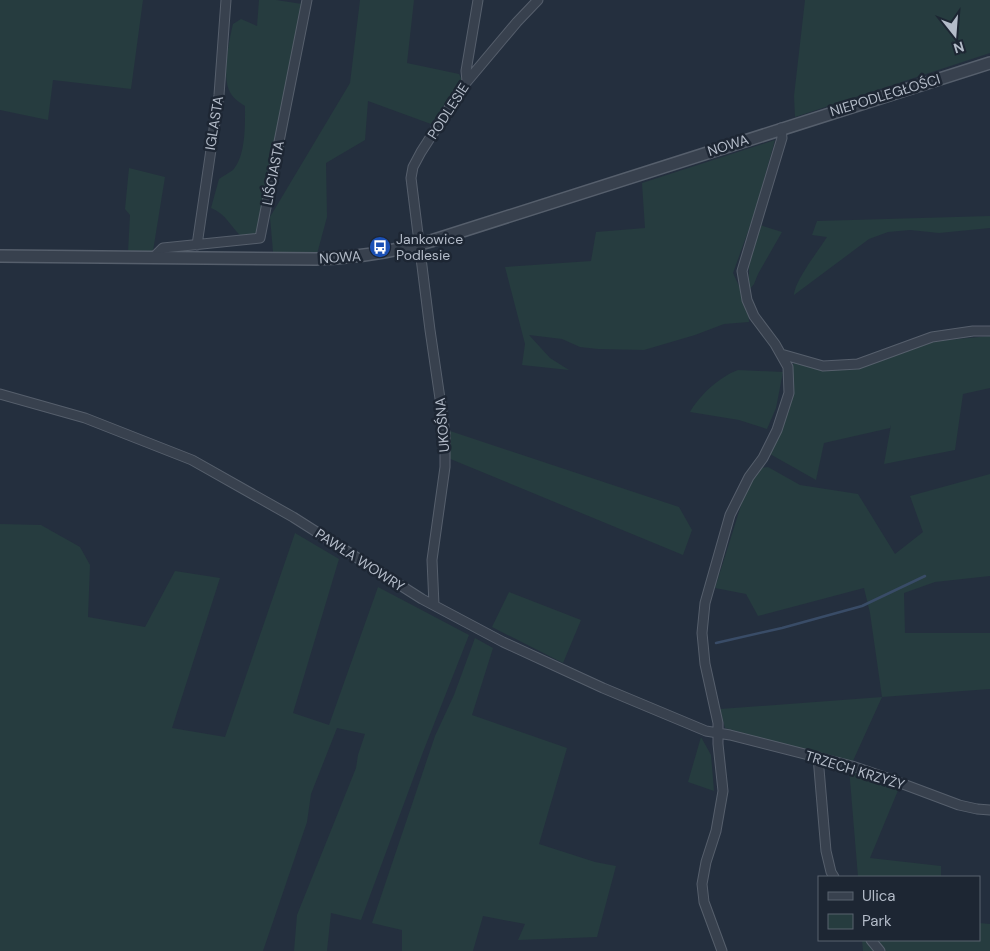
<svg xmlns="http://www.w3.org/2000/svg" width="990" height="951" viewBox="0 0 990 951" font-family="'DM Sans',sans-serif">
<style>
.green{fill:#263c3f}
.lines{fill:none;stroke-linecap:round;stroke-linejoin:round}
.stream{stroke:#394c67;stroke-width:2.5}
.minor-casing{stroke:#565f6c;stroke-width:11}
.tertiary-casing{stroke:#565f6c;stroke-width:14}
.minor{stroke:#38414e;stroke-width:9}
.tertiary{stroke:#38414e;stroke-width:11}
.labels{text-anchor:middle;stroke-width:5;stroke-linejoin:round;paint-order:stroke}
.street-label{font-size:14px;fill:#b4bcc9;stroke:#1d2633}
.poi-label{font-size:14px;fill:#b4bcc9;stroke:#1d2633;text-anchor:start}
</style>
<rect width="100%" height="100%" fill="#242f3e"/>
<!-- green -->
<path class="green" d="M 0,0 L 143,0 L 131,89 L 53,80 L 48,120 L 0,110 Z
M 259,0 L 276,0 L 302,4 L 256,234 L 241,236 C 230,226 226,214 211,208 L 219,179 C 223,176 229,173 233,170 C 246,156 245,124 245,106 C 239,102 232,98 229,90 C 222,74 229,41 233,24 L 241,19 L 257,26 Z
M 360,0 L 414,0 L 407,63 L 459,74 L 462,80 L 431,124 L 368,101 L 365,140 L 326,163 L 327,217 L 317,254 L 273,252 L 270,217 L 350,83 Z
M 805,0 L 990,0 L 990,53 L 795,117 L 794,96 Z
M 775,140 L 754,215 L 733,273 L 748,306 L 749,322 L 724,324 L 695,335 L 644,350 L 598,349 L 580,347 L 562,339 L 529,335 L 550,358 L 569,370 L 522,365 L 525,344 L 505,267 L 591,261 L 596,232 L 645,228 L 642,183 Z
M 129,168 L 165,177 L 153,251 L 128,252 L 130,215 L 125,209 Z
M 990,216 L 990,228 L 939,233 L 910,230 L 888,232 L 869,239 L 794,295 C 795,280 819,250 827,237 L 812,235 L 817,221 Z
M 760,225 L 782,232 L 758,274 L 754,284 L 749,290 L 749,265 Z
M 990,336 L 990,388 L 963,394 L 955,450 L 884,464 L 891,425 L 890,428 L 824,443 L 816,480 L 770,454 L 790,370 L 794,363 L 823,369 L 936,341 Z
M 738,370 L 783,372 L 776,408 L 767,429 L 739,420 L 690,412 C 700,395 719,377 738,370 Z
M 450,431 L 679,507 L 692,530 L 683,555 L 448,458 Z
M 768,467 L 800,485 L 858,494 L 895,554 L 923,532 L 910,496 L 990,474 L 990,576 L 935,582 L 904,593 L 905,633 L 990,633 L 990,689 L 882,697 L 852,763 L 725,728 L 720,709 L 882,697 L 870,613 L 864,588 L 758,616 L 746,594 L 715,588 L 743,499 L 760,468 Z
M 0,524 L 41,525 L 80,547 L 90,565 L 88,617 L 145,627 L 175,571 L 220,578 L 172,728 L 225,737 L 295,533 L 339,559 L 293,713 L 329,725 L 378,587 L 469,635 L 423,752 L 361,920 L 331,913 L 327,951 L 294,951 L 297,915 L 356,768 L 358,755 L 365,734 L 337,728 L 311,794 L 307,822 L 263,951 L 0,951 Z
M 509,592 L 581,620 L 563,663 L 492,627 Z
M 475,638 L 493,648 L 472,715 L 567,748 L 539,844 L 595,862 L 616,866 L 597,937 L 518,940 L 525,924 L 483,916 L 473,951 L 402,951 L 402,930 L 372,923 L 435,736 L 454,695 Z
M 701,737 L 711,755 L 714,791 L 688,782 Z
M 849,768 L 899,788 L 870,858 L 941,866 L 941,877 L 858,877 Z
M 979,923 L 990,924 L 990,951 L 863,951 L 862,940 L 979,940 Z"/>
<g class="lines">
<!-- stream -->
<path class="stream" d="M 716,643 L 782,628 L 862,606 L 925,576"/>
<!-- minor casing -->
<g class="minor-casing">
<path id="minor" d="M 467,81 L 466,71 L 478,0
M 197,245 L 219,95 L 226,0
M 154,257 L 163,248 L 260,238 L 307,0
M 781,354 L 823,366 L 858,364 L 932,337 L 973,331 L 990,331
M 0,394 L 85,418 L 192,460 L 293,517 L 422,599 L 503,642 L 603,688 L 706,731 L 730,735 L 852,766 L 887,778 L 959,805 L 977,809 L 990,810
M 434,605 L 432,560 L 445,467 L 445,433 L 430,330 L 411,178 L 413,167 L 421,152 L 464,85 L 517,22 L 538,0
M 818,757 L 826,851 L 831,872 L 834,877
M 871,940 L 880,951
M 722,951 L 704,902 L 702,884 L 706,862 L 716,831 L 723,791 L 718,744 L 718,723 L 705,664 L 702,633 L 705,603 L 730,515 L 749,477 L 763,458 L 777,430 L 789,393 L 788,367 L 775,344 L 754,316 L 747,300 L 742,271 L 782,138 L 781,128"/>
</g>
<!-- tertiary casing -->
<g class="tertiary-casing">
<path id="tertiary" d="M 0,256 L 316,259 C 355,258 393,252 431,241 L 990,63"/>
</g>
<!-- minor -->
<use href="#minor" class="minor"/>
<!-- tertiary -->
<use href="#tertiary" class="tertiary"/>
</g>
<!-- icons -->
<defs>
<g id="bus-disc" transform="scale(1.125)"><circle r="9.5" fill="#1a4fb4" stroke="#1d2633"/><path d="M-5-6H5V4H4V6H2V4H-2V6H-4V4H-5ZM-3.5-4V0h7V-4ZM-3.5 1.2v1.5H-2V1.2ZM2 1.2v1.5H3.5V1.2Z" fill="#fff"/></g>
</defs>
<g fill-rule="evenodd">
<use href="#bus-disc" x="380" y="247"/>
</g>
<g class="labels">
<!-- street labels -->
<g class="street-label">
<text transform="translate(885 95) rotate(-17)" y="5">NIEPODLEGŁOŚCI</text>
<text transform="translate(448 111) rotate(-57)" y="5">PODLESIE</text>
<text transform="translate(214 123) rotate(-81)" y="5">IGLASTA</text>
<text transform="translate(728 145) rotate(-18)" y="5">NOWA</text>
<text transform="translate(273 173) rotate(-79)" y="5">LIŚCIASTA</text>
<text transform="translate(340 257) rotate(-4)" y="5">NOWA</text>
<text transform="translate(442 425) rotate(-95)" y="5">UKOŚNA</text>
<text transform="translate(360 560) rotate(33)" y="5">PAWŁA WOWRY</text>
<text transform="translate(855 770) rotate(17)" y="5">TRZECH KRZYŻY</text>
</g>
<!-- poi labels -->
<g class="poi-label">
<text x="396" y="244">Jankowice<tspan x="396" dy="16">Podlesie</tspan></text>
</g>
</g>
<!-- legend -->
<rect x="818" y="876" width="162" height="65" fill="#1d2633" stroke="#59626f"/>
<rect x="828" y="892" width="25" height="8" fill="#38414e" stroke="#59626f"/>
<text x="862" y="901" font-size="15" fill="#b4bcc9">Ulica</text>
<rect x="828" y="914" width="25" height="15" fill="#263c3f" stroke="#59626f"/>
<text x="862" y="926" font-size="15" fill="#b4bcc9">Park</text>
<!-- north arrow -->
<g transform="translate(955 35) rotate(163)" stroke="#1d2633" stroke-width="4" paint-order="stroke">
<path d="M0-4L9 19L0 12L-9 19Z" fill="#b4bcc9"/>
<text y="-8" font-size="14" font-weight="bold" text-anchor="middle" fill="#b4bcc9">N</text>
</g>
</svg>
